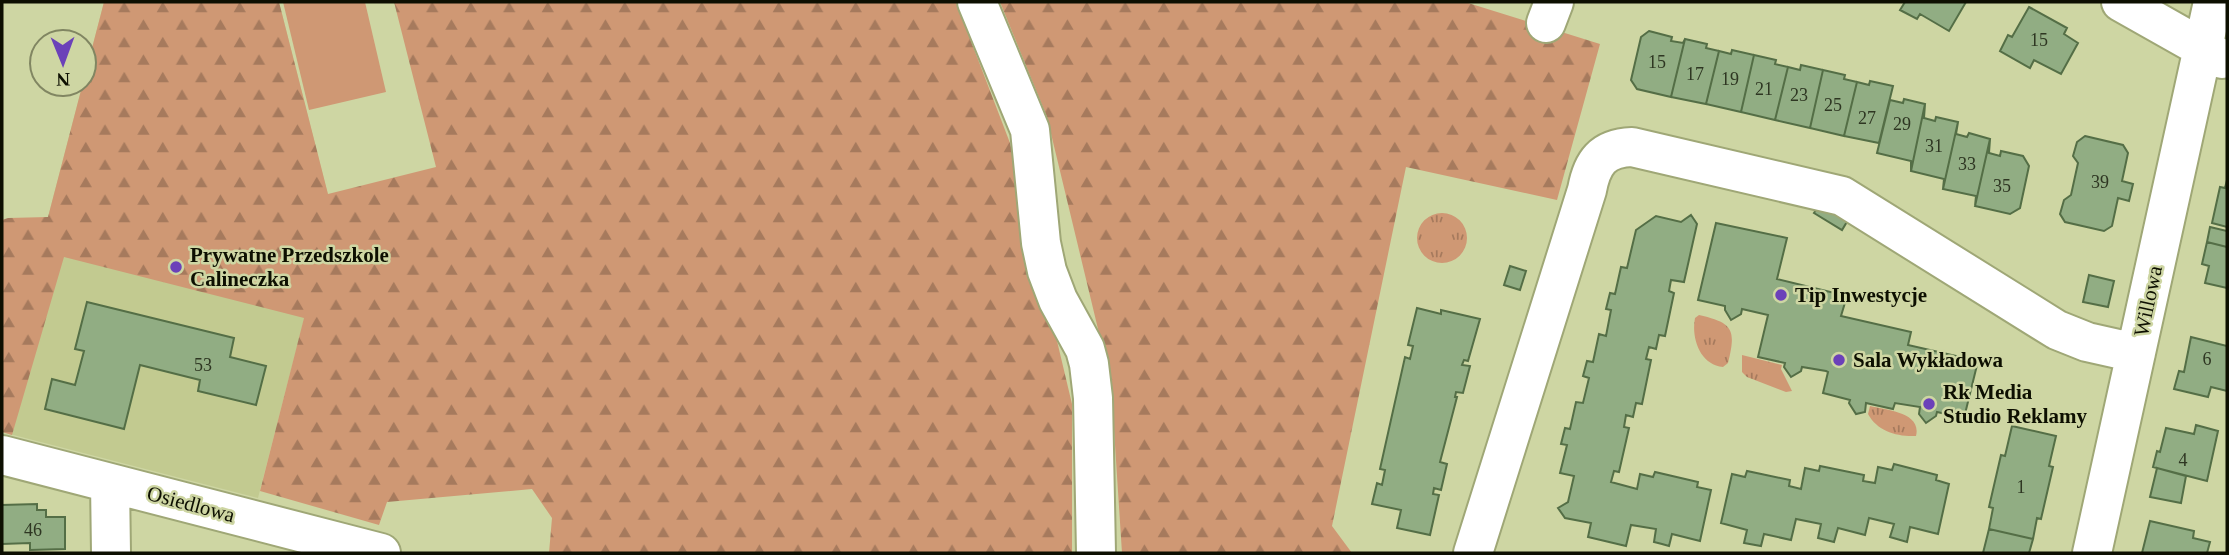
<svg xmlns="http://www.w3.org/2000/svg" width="2229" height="555" viewBox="0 0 2229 555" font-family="Georgia,serif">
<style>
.built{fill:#c2ca90}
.grass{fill:url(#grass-tufts)}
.forest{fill:url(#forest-firs)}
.garden{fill:#cf9874}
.building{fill:#91ad83;stroke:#546e46;stroke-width:2}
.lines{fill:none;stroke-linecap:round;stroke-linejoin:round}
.minor-casing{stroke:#9fa776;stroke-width:42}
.minor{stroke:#fff;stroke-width:38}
.poi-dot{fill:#6b41b9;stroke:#ced6a3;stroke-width:2.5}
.labels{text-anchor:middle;stroke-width:5;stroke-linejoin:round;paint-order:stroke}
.number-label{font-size:18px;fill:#2e3622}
.poi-label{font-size:21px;font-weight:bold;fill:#0d0f01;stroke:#ced6a3;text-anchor:start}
.street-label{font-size:21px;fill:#0d0f01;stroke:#ced6a3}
</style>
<defs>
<pattern id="grass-tufts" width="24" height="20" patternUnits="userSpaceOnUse" patternTransform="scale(1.75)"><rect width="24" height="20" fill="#cf9874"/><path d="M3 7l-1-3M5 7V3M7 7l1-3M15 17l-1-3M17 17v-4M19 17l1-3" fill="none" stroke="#a67a5d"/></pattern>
<pattern id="forest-firs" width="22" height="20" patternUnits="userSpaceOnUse" patternTransform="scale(1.75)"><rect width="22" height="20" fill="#cf9874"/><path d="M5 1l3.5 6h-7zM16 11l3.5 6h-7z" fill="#a67a5d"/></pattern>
</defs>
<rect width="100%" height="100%" fill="#ced6a3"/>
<!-- built -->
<path class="built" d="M 104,2 L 279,2 L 332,211 L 258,498 L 2,432 L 2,394 Z"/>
<!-- grass -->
<path class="grass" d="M1417 238a25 25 0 1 1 50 0a25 25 0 1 1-50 0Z
M 1699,315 C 1734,323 1736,330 1728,363 L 1723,367 C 1700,365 1691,338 1695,318 Z
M 1742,355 L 1782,365 L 1781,369 L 1792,391 L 1786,392 L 1747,377 L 1742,372 Z
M 1870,406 C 1886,410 1922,412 1916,436 C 1897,437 1877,431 1868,414 Z"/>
<!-- forest -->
<path class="forest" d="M 104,2 L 279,2 L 328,194 L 436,167 L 394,2 L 956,2 L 1010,143 L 1072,404 L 1072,553 L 549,553 L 552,518 L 532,489 L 387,502 L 379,525 L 260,491 L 304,318 L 64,257 L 12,435 L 2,432 L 2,220 L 8,218 L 48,217 Z
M 1000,2 L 1465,2 L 1600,44 L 1557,200 L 1406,167 L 1332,526 L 1352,553 L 1122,553 L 1111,383 L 1047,117 Z"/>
<!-- garden -->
<path class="garden" d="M 283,2 L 365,2 L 386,92 L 309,110 Z"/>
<!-- building -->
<path class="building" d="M 1905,2 L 1966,2 L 1949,31 L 1920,14 L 1917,19 L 1900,10 Z
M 2029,7 L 2067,28 L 2064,34 L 2078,43 L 2061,74 L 2034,60 L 2030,68 L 2000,51 L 2008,35 L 2012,37 Z
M 1649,31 L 1672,37 L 1671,41 L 1683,43 L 1685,39 L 1671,97 L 1637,89 L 1631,80 L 1641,37 Z
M 1685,39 L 1707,44 L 1706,48 L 1719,51 L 1706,104 L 1671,97 Z
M 1732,50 L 1754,55 L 1741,112 L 1706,104 L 1719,51 L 1731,54 Z
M 1754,55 L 1776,60 L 1775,64 L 1788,67 L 1775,120 L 1741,112 Z
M 1801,65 L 1823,70 L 1810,128 L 1775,120 L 1788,67 L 1800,70 Z
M 1823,70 L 1845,75 L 1844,79 L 1857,82 L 1844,136 L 1810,128 Z
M 1870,81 L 1893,86 L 1879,143 L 1844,136 L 1857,82 L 1869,85 Z
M 1904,99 L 1925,104 L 1911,171 L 1911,161 L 1877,153 L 1890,100 L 1903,103 Z
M 1925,104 L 1924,118 L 1935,121 L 1936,117 L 1958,122 L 1943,189 L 1944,179 L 1911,171 Z
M 1958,122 L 1956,134 L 1967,137 L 1969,133 L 1990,139 L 1975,206 L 1976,196 L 1943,189 Z
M 2085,136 L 2123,145 L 2128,153 L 2122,181 L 2133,184 L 2129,201 L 2118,198 L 2112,226 L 2104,231 L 2065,222 L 2060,214 L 2064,200 L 2071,195 L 2078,163 L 2073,156 L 2077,142 Z
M 1990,139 L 1989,153 L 2000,156 L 2001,151 L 2023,156 L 2029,166 L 2020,208 L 2010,214 L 1975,206 Z
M 2227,180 L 2227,227 L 2212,223 L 2220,187 L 2225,188 Z
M 1821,203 L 1848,220 L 1842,230 L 1814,213 Z
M 1691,215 L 1697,224 L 1684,282 L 1671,280 L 1669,291 L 1674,293 L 1665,336 L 1659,335 L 1656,349 L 1649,347 L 1646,359 L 1651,360 L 1642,404 L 1636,403 L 1633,417 L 1626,415 L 1624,427 L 1629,428 L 1619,472 L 1614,471 L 1611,482 L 1637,489 L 1640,474 L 1653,477 L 1655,472 L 1698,482 L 1697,487 L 1711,490 L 1700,541 L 1672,534 L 1669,546 L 1662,544 L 1654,542 L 1656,529 L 1631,525 L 1626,546 L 1588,537 L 1591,523 L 1565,518 L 1558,508 L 1568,502 L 1574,476 L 1560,473 L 1567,445 L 1561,444 L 1565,428 L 1570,429 L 1576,402 L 1583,403 L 1589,378 L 1583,376 L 1587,361 L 1593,362 L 1599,334 L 1606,336 L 1611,310 L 1606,309 L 1610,293 L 1615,294 L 1621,267 L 1627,268 L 1636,230 L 1656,216 L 1681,222 Z
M 1716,223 L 1787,238 L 1777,279 L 1847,296 L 1841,316 L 1911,332 L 1908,345 L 1978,361 L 1964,418 L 1937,412 L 1936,416 L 1926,423 L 1919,414 L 1920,407 L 1895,403 L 1893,409 L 1866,403 L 1865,412 L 1856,414 L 1849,403 L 1850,400 L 1823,393 L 1828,372 L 1826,371 L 1802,367 L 1801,371 L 1791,377 L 1784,367 L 1785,363 L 1758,357 L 1768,315 L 1742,309 L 1741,314 L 1731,320 L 1725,310 L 1725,306 L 1698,300 Z
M 2210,227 L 2227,231 L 2227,247 L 2207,242 Z
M 2207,242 L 2227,247 L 2227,288 L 2205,283 L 2209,266 L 2202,264 Z
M 1510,266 L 1526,271 L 1520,290 L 1504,285 Z
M 2089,275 L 2114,281 L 2108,307 L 2083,302 Z
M 87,302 L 234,338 L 230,357 L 266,366 L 256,405 L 198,391 L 200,380 L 140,365 L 124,429 L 45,409 L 52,379 L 75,385 L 84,351 L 75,349 Z
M 1417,308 L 1441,314 L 1441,310 L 1480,319 L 1468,361 L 1464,360 L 1462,365 L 1470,366 L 1463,393 L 1456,392 L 1455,397 L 1457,397 L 1440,462 L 1447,464 L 1441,490 L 1434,488 L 1433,494 L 1439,495 L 1430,535 L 1397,528 L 1401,510 L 1372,504 L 1377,483 L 1382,485 L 1385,470 L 1380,469 L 1405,357 L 1410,359 L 1413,346 L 1408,345 Z
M 2191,337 L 2227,346 L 2227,391 L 2211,387 L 2208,397 L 2174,389 L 2179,371 L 2184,372 Z
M 2196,425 L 2218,431 L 2207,481 L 2153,467 L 2157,451 L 2160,452 L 2166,428 L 2194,434 Z
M 2012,426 L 2056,436 L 2049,466 L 2053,467 L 2041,519 L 2037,518 L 2033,539 L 1989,529 L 1993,508 L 1989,507 L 2001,455 L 2005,456 Z
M 1894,464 L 1937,475 L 1936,480 L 1949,484 L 1938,534 L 1910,527 L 1907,542 L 1890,537 L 1894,524 L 1869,518 L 1865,535 L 1838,528 L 1834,542 L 1818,538 L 1821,524 L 1796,519 L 1791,540 L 1764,534 L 1761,546 L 1744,543 L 1747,530 L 1721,523 L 1732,474 L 1745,477 L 1747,471 L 1790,480 L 1789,486 L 1801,489 L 1805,468 L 1819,471 L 1820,466 L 1864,475 L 1863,481 L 1875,483 L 1878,467 L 1892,470 Z
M 2157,468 L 2186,476 L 2181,503 L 2150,497 Z
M 37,504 L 37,510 L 46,510 L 46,517 L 65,517 L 65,549 L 30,550 L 30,543 L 2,544 L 2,505 Z
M 2150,521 L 2194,531 L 2193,538 L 2210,542 L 2207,553 L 2142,553 Z
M 1989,529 L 2033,539 L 2029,553 L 1983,553 Z"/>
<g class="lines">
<!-- minor casing -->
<g class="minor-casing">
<path id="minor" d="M 977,2 L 1030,130 L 1041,243 L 1047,271 L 1058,300 L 1085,349 L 1089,364 L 1093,398 L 1096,553
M 2121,2 L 2222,59
M 1546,23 L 1554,2
M 2,455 L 381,553
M 110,483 L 111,553
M 1473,553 L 1587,190 C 1592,163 1602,148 1632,147 L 1842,196 L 2057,330 L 2087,342 L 2136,353
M 2092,553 L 2213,2"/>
</g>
<!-- minor -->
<use href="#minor" class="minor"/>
</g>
<!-- markers -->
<g class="poi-dot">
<circle cx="176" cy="267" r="7"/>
<circle cx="1781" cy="295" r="7"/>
<circle cx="1839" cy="360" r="7"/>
<circle cx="1929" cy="404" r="7"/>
</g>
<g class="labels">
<!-- number labels -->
<g class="number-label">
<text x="2039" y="46">15</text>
<text x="1657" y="68">15</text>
<text x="1695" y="80">17</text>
<text x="1730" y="85">19</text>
<text x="1764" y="95">21</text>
<text x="1799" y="101">23</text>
<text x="1833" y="111">25</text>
<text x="1867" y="124">27</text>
<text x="1902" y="130">29</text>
<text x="1934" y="152">31</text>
<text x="1967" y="170">33</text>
<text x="2100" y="188">39</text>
<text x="2002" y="192">35</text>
<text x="2207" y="365">6</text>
<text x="203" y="371">53</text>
<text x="2183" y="466">4</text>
<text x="2021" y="493">1</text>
<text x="33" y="536">46</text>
</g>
<!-- poi labels -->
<g class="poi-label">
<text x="190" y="262">Prywatne Przedszkole<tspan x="190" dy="24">Calineczka</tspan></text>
<text x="1795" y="302">Tip Inwestycje</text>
<text x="1853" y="367">Sala Wykładowa</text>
<text x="1943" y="399">Rk Media<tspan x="1943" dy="24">Studio Reklamy</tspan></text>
</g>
<!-- street labels -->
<g class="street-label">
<text transform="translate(2148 301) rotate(-78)" y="7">Willowa</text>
<text transform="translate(191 504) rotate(15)" y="7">Osiedlowa</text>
</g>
</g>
<!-- border -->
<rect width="2229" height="555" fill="none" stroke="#0d0f01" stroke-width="7"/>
<!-- north arrow -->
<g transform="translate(63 63) rotate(179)"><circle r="33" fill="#ced6a3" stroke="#818662" stroke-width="2"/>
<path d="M0-5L12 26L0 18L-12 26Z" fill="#6b41b9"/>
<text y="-10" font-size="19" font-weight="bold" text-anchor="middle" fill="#0d0f01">N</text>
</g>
</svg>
